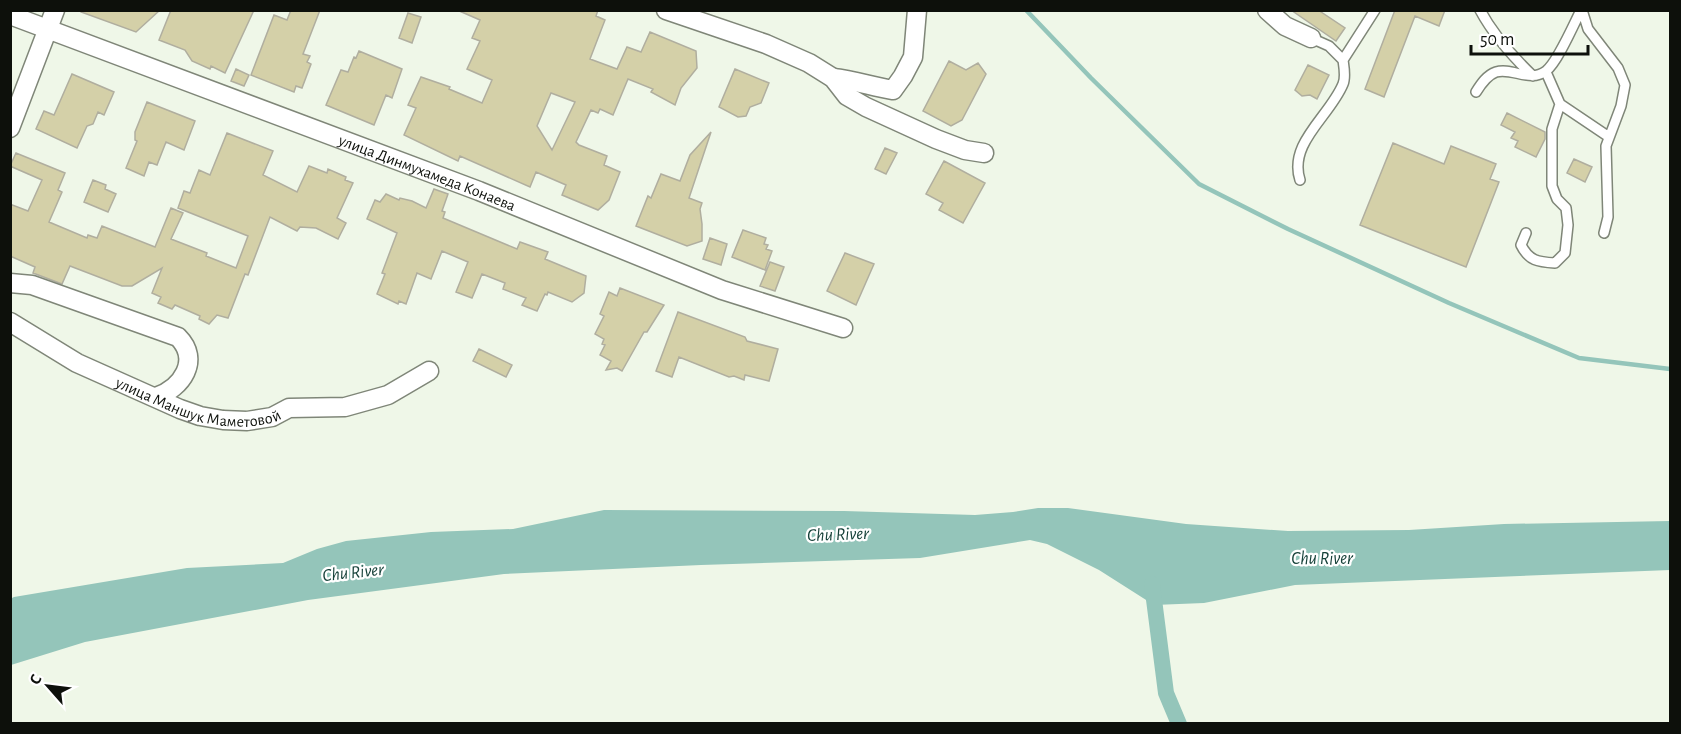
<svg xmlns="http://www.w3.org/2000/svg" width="1681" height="734" viewBox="0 0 1681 734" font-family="'Alegreya Sans',sans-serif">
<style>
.water{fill:#94c5ba}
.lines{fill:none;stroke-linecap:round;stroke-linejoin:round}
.stream{stroke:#94c5ba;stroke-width:4.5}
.canal{stroke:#94c5ba;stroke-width:16}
.building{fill:#d4d0a8;stroke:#b0ae9f;stroke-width:1.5;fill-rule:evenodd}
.service-casing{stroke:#7f8678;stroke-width:12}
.minor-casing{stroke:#7f8678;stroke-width:21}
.service{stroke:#fff;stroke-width:9}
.minor{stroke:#fff;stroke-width:18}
.labels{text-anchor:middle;stroke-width:4.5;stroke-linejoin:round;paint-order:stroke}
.street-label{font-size:16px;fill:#0d100b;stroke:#fff}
.water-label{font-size:18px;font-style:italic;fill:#164139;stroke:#fff}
</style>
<rect width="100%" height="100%" fill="#eff7e8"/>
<!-- water -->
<path class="water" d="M 1038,508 L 1068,508 L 1186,524 L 1288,531 L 1409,530 L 1504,524 L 1670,521 L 1670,570 L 1295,585 L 1204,603 L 1154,605 L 1099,570 L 1047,544 L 1030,540 L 920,558 L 701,565 L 504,574 L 308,600 L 85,642 L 11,665 L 10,599 L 14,597 L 187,568 L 283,563 L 317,549 L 346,541 L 431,532 L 513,529 L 604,510 L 844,511 L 975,515 L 1013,512 Z"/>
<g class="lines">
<!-- stream -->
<path class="stream" d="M 1026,10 L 1091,78 L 1199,184 L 1288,229 L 1449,303 L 1579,358 L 1670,369"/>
<!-- canal -->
<path class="canal" d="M 1152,584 L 1166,693 L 1179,724"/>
</g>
<!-- building -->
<path class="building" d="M 81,10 L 160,10 L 136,32 L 81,12 Z
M 171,10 L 254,10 L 225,73 L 211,66 L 210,69 L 192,61 L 185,50 L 159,40 Z
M 291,10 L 320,10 L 303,54 L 310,56 L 307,62 L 311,64 L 302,88 L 296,86 L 294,92 L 251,75 L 274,15 L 287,20 Z
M 457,10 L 598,10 L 596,16 L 605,20 L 590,59 L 617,69 L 627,47 L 641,52 L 650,32 L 696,51 L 697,68 L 681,88 L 675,105 L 651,92 L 653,89 L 628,79 L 613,115 L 600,109 L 598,113 L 591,110 L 576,142 L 579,145 L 607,156 L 604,165 L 620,172 L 609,200 L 598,210 L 562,195 L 566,185 L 536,172 L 530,187 L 460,156 L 458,161 L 404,135 L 416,108 L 408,105 L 421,77 L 450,87 L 449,89 L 482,103 L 492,80 L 467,69 L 480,41 L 472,38 L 480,20 ZM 551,93 L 575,102 L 552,150 L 537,126 Z
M 1291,10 L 1318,10 L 1345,28 L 1336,41 Z
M 1395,10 L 1445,10 L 1439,26 L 1415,16 L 1384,97 L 1365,89 Z
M 408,13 L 421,17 L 412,43 L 399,38 Z
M 359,51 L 402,69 L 392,98 L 386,95 L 374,125 L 326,105 L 341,70 L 348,72 L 354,57 L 356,58 Z
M 949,61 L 966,70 L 978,63 L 986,74 L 962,120 L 951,126 L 923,111 Z
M 1308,65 L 1329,75 L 1317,99 L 1310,95 L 1302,96 L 1295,90 Z
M 236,69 L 249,75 L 244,86 L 231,81 Z
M 735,69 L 769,83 L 761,103 L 750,107 L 746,116 L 738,117 L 719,107 Z
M 72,74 L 114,92 L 104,115 L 98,112 L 93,124 L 87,126 L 77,148 L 36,129 L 44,111 L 54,115 Z
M 147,102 L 195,121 L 184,150 L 166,142 L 157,165 L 149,162 L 144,176 L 126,168 L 137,141 L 135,140 L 135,132 Z
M 1507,113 L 1545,132 L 1545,139 L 1536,157 L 1515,147 L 1518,141 L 1511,138 L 1515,132 L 1501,125 Z
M 711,132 L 689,198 L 702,203 L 700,209 L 702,224 L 702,241 L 687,246 L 636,226 L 648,196 L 651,198 L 661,174 L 680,181 L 690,155 Z
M 227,133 L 273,151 L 263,175 L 297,192 L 309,166 L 327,173 L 328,169 L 346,177 L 345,180 L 353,183 L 337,218 L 346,223 L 338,239 L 316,228 L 300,227 L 297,231 L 270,217 L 248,275 L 245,274 L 228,318 L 217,315 L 209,324 L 199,319 L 200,316 L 175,305 L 172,309 L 158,303 L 161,297 L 152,293 L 162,268 L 132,286 L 122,286 L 70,266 L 62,284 L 33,273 L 35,267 L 10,256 L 10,204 L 28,211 L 42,180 L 10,166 L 16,153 L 65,173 L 58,190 L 62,192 L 49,222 L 87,238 L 88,235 L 97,238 L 102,226 L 155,247 L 171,208 L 183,213 L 171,239 L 207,253 L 206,256 L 236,268 L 248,236 L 178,208 L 184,191 L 190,193 L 199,170 L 210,175 Z
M 1393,143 L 1444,164 L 1451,146 L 1496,164 L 1490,179 L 1499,182 L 1466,267 L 1360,225 Z
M 885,148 L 897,153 L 886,174 L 875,169 Z
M 1574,159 L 1592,167 L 1585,182 L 1567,173 Z
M 944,161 L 985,183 L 963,223 L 939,210 L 943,203 L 926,194 Z
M 93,180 L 106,185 L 105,189 L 116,194 L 108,212 L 84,202 Z
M 434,189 L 448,194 L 442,211 L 445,212 L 443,218 L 517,249 L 520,242 L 548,252 L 545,259 L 586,276 L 584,293 L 572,302 L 548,292 L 547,295 L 545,294 L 537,311 L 522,305 L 526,298 L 503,289 L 505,283 L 482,274 L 472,298 L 456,292 L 468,262 L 442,251 L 431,279 L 417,273 L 406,304 L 399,301 L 398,304 L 377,294 L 385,274 L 382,273 L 397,233 L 367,219 L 375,200 L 380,202 L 386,194 L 399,200 L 400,198 L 412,201 L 426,208 Z
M 743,230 L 766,238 L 764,244 L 768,245 L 766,249 L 772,251 L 765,270 L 732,257 Z
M 710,238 L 727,244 L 721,265 L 703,259 Z
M 845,253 L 874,264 L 856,305 L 827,291 Z
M 770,262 L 784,267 L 775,291 L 760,286 Z
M 620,288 L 664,305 L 647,332 L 644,332 L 622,371 L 617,368 L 606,370 L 611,361 L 600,355 L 605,345 L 602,344 L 604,339 L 595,334 L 604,316 L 600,314 L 609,292 L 617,296 Z
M 678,312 L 745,337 L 747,341 L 778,349 L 769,381 L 745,375 L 744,380 L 734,376 L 729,377 L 679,357 L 672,377 L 656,371 Z
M 479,349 L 512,365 L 506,377 L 473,361 Z"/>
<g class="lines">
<!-- service casing -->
<g class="service-casing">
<path id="service" d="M 1480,10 C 1494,36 1512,56 1533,76
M 1582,10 L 1588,29 L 1618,68 L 1625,85 L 1621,106 L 1606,146 L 1608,217 L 1604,233
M 1343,60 L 1375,10
M 1546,72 L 1560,104 L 1609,137
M 1476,92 C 1481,84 1487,75 1496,72 C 1512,67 1530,83 1546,71 C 1557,63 1574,24 1581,10
M 1300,180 C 1288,143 1330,116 1343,84 C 1346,77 1344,67 1343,60 L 1329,46 L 1311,38
M 1526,233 L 1521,245 C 1529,261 1538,262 1555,263 L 1565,253 L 1568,225 L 1566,208 L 1557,199 L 1552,186 L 1552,129 L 1560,104"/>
</g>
<!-- minor casing -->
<g class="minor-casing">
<g id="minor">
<path d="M 666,10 L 766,44 L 809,63 L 833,78 L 847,96 L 866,107 L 936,139 L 965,150 L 984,153"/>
<path d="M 1267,10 L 1285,26 L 1311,38"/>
<path id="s1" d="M 10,15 L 479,191 L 722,290 L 843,328"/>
<path d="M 833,78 C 854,80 873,87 893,90 L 903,76 L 913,57 L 917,10"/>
<path d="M 10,128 L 55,10"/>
<path d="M 10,283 L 32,285 L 178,337 C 201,360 182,388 156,397"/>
<path id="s2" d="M 10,322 L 77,363 L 180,409 L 200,416 L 223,420 L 247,421 L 272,417 L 289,408 L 345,407 L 388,395 L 429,371"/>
</g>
</g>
<!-- service -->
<use href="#service" class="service"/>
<!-- minor -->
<use href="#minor" class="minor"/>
</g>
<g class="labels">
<!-- street labels -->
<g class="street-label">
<text dy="6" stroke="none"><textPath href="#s1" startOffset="446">улица Динмухамеда Конаева</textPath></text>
<text dy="6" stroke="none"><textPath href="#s2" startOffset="208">улица Маншук Маметовой</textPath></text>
</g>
<!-- water labels -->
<g class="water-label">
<text transform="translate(838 534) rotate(-2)" y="6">Chu River</text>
<text x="1322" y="564">Chu River</text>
<text transform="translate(353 572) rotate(-6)" y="6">Chu River</text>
</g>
</g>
<!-- border -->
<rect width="1681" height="734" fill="none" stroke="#0d100b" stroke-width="24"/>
<!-- north arrow -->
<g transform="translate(48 686) rotate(298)" stroke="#ffffff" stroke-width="4.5" paint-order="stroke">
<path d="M0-4.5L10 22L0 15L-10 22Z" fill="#0d100b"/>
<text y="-9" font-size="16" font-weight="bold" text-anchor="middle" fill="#0d100b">С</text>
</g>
<!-- scale -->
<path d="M1471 45v9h117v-9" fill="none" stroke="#0d100b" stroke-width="3"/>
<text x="1480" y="45" font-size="18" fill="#0d100b" stroke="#ffffff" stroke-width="4.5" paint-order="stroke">50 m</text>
</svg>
